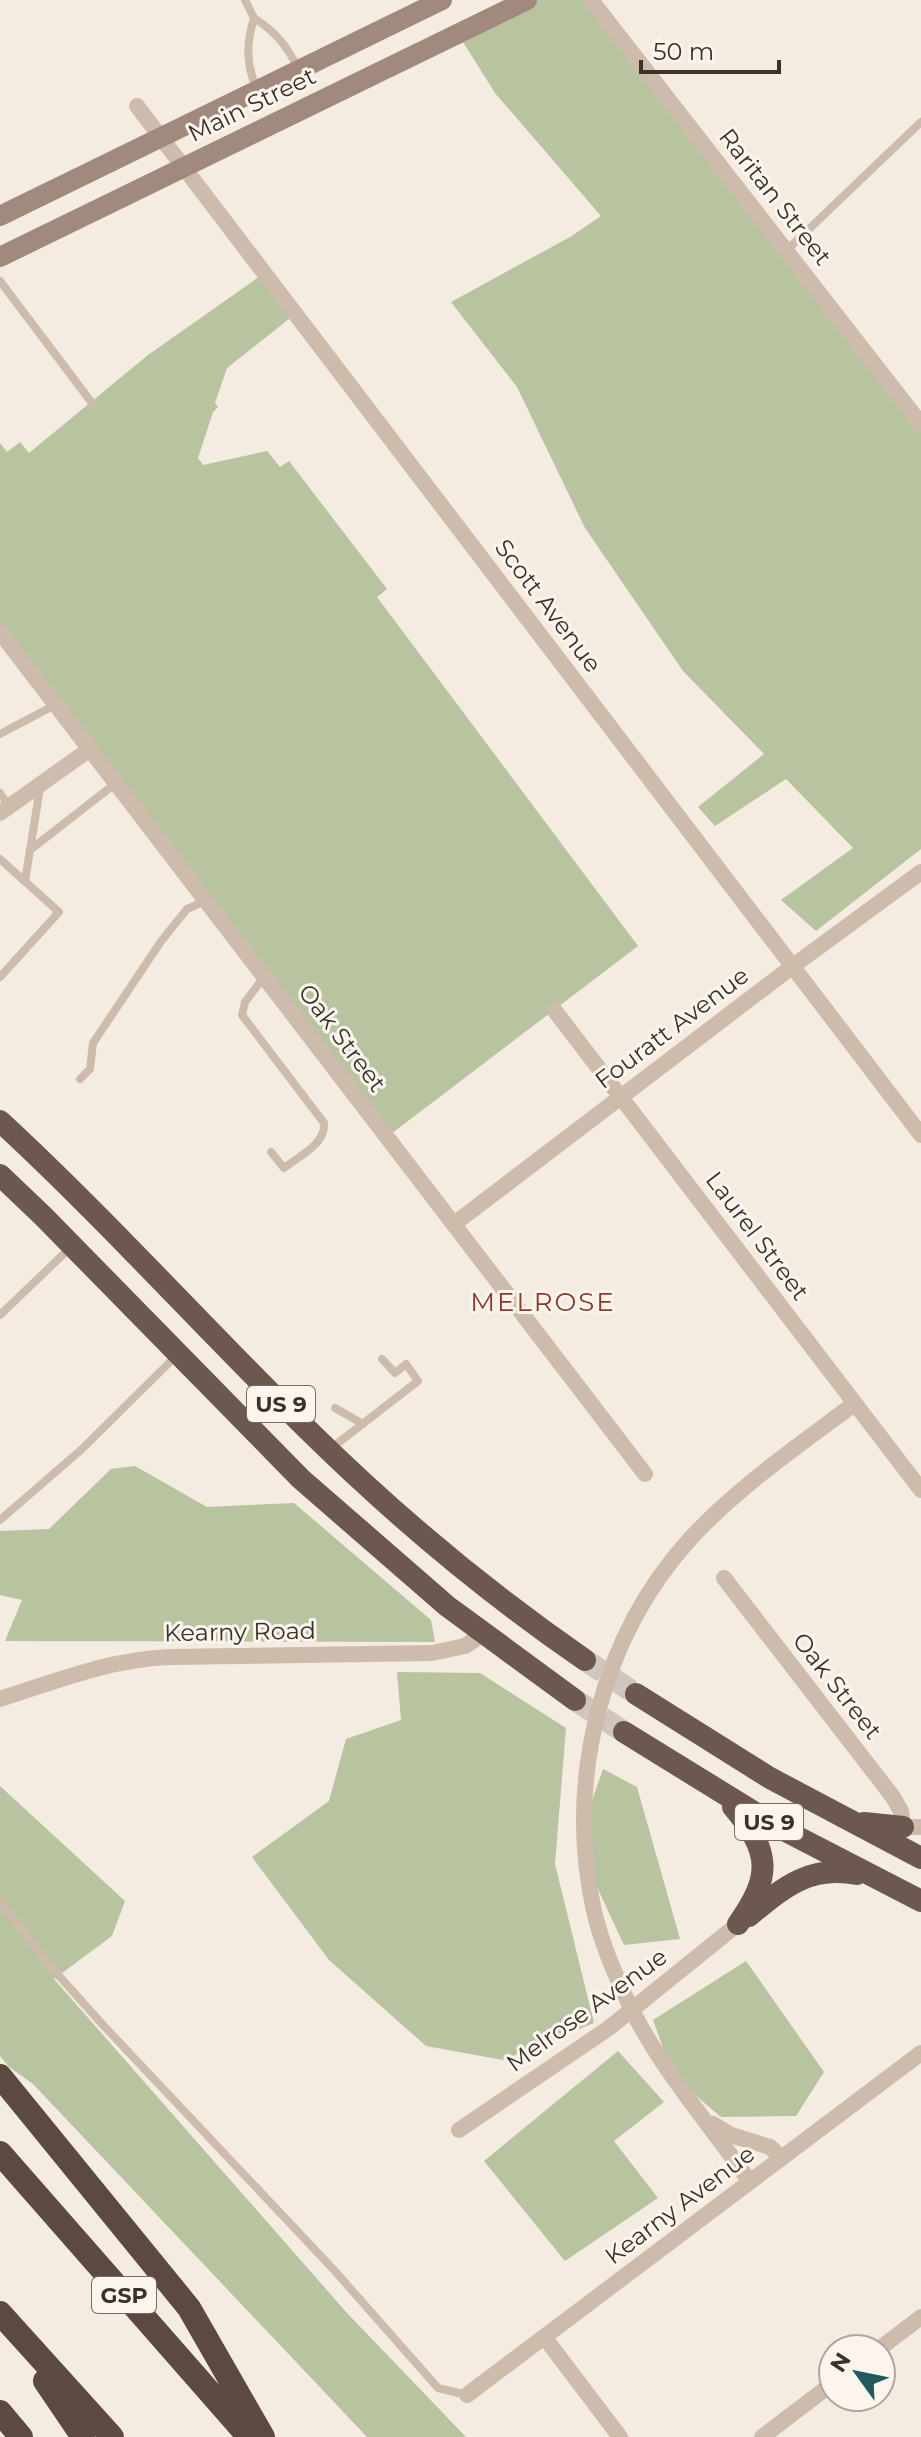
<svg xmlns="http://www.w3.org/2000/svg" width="921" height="2437" viewBox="0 0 921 2437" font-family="Montserrat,sans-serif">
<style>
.green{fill:#b8c4a0}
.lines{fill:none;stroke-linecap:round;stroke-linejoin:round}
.trunk-tunnel{stroke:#cfc6bd;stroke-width:22;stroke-dasharray:22 11;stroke-linecap:butt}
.service{stroke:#cdbbac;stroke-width:8}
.minor{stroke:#cdbbac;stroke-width:16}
.secondary{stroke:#a18a7d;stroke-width:20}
.trunk{stroke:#6c584f;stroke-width:22}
.motorway{stroke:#5c4a42;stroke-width:24}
.labels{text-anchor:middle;stroke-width:6;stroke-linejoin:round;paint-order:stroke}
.shield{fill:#fbf5ee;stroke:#756b66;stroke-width:2}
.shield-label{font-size:22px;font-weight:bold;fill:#3b302b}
.street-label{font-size:24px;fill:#3b302b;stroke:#fbf5ee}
.neighbourhood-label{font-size:26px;letter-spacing:2px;fill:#8c3b22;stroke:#fbf5ee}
</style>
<rect width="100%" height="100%" fill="#f4ebe1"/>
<!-- green -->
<path class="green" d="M 527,0 L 591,0 L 921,424 L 921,849 L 816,931 L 781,900 L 853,848 L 786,779 L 715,826 L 698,807 L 764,754 L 683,671 L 585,528 L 517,387 L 451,302 L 570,237 L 601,216 L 495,93 L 458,34 Z
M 263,274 L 294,315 L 227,368 L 215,403 L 218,407 L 213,412 L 198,458 L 203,465 L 267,451 L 280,467 L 289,461 L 387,589 L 377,597 L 638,946 L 387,1137 L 0,632 L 0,443 L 7,452 L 20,442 L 29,453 L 148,355 Z
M 135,1466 L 207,1507 L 294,1503 L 431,1620 L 435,1642 L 5,1641 L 22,1600 L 0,1595 L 0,1531 L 49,1529 L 111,1469 Z
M 397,1672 L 480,1673 L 566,1728 L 555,1864 L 594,2023 L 503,2060 L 426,2046 L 329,1960 L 252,1857 L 329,1801 L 346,1739 L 401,1720 Z
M 603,1769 L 637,1787 L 680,1939 L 624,1945 L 577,1844 Z
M 0,1786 L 125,1901 L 112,1936 L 54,1979 L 347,2313 L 466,2437 L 367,2437 L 33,2084 L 9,2067 L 0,2056 Z
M 746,1961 L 824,2072 L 796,2116 L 721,2117 L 673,2076 L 653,2020 Z
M 618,2051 L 664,2102 L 614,2141 L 658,2198 L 565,2261 L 484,2161 Z"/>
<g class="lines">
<!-- trunk-tunnel -->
<path class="trunk-tunnel" d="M 585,1660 L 636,1694
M 575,1700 L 624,1732"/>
<!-- service -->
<path class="service" d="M 245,0 L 254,18 C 246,44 246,65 257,89
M 254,18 C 276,32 287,46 299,70
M 786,251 L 921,122
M 0,281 L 92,403
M 0,734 L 55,705
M 0,793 L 9,806
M 30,850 L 116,783
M 0,859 L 59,912 L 0,977
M 25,881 L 40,788
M 264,977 L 245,1002 L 242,1015 L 324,1123 C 326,1144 299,1156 284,1168 L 271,1152
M 80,1079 L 90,1069 L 93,1043 L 162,940 L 187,909 L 205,901
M 0,1315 L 72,1246
M 335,1408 L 363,1424
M 329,1450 L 418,1381 L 406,1364 L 395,1373 L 382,1359
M 0,1520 L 82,1449 L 177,1355
M 0,1901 L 43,1958 L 103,2025 L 334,2270 L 438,2388 L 467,2395"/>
<!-- minor -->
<path class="minor" d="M 591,0 L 921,424
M 137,106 L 921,1135
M 0,632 L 645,1474
M 0,813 L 90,749
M 555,1011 L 921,1490
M 454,1224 L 793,966 L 921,872
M 724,1578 L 893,1797 L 901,1811 L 903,1827 L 921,1827
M 0,1699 C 56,1681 111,1659 170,1657 L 432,1653 L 465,1646 L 483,1634
M 713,2124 L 731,2135 L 770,2147 L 782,2158
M 459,2130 L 609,2028 L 738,1924
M 750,2182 C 711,2126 664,2073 633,2012 C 617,1980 602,1946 594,1911 C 565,1781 601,1636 691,1538 C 739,1486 798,1446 854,1404
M 545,2338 L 620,2437
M 879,2349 L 921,2317
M 467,2395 L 921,2053
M 762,2437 L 833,2383"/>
<!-- secondary -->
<path class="secondary" d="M 0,216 L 442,0
M 0,257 L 527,0"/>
<!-- trunk -->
<path class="trunk" d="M 0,1121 C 106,1219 202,1326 305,1427 C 391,1512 486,1592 585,1660
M 0,1175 L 43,1216 L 301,1479 L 447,1606 L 575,1700
M 636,1694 L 770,1778 L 921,1858
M 624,1732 L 778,1827 L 921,1901
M 733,1807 C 771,1852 772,1876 738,1924
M 864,1823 L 903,1827
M 749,1916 C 784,1887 809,1865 857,1874"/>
<!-- motorway -->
<path class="motorway" d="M 0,2076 L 189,2308 L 263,2437
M 0,2153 L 249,2437
M 0,2313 L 112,2437
M 45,2381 L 83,2437
M 0,2412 L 21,2437"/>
</g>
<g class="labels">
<!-- shield labels -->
<g class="shield">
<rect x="247" y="1386" width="68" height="36" rx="6"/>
<rect x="735" y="1804" width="68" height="36" rx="6"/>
<rect x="92" y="2277" width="64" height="36" rx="6"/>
</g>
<g class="shield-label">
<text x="281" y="1412">US 9</text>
<text x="769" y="1830">US 9</text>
<text x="124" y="2303">GSP</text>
</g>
<!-- street labels -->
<g class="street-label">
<text transform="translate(252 105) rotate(-26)" y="8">Main Street</text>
<text transform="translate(775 197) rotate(52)" y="8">Raritan Street</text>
<text transform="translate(548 606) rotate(53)" y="8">Scott Avenue</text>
<text transform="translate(672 1028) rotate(-37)" y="8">Fouratt Avenue</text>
<text transform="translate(342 1038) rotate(53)" y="8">Oak Street</text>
<text transform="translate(757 1236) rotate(53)" y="8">Laurel Street</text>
<text transform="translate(240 1632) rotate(-1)" y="8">Kearny Road</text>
<text transform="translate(837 1686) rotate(52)" y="8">Oak Street</text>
<text transform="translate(587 2010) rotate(-36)" y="8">Melrose Avenue</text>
<text transform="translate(680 2205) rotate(-37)" y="8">Kearny Avenue</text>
</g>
<!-- neighbourhood labels -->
<g class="neighbourhood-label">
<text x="543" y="1311">MELROSE</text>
</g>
</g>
<!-- north arrow -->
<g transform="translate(857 2373) rotate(303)"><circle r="38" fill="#fbf5ee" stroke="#aea6a0" stroke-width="2"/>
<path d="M0-6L14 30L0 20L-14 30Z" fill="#1f5a5e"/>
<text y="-12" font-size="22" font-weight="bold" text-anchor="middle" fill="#3b302b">N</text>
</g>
<!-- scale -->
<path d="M641 60v12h138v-12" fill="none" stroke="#3b302b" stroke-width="4"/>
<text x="653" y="60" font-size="24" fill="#3b302b" stroke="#fbf5ee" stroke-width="6" paint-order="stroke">50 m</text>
</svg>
